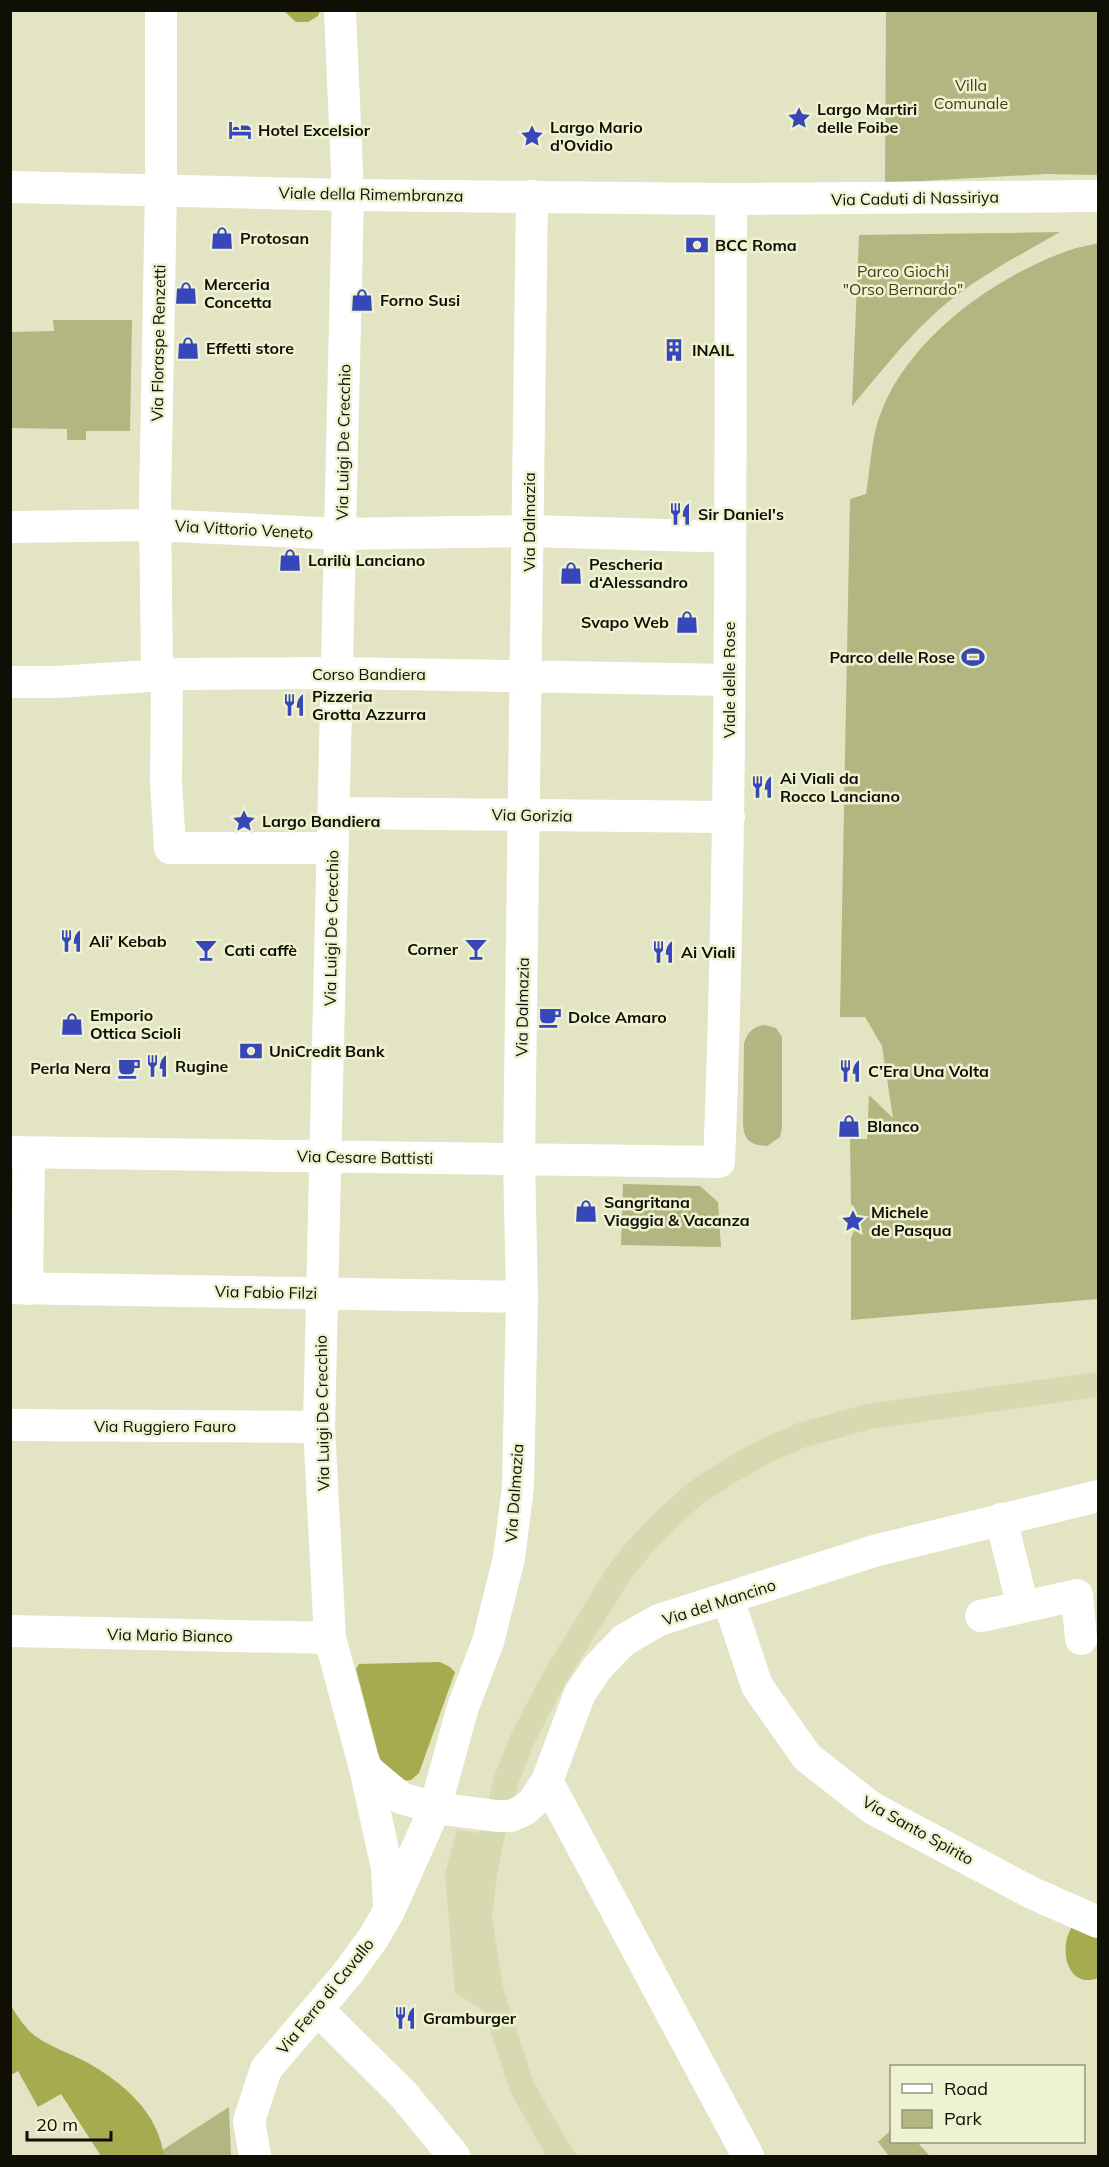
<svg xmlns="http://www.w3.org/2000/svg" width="1109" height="2167" viewBox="0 0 1109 2167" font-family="Mulish,sans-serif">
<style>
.built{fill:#d7dab1}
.green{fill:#b2b680}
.forest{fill:#a7ab50}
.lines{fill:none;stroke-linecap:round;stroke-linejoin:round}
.minor{stroke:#fff;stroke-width:32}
.labels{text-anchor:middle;stroke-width:5;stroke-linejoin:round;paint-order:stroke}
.park-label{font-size:16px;fill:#3f4019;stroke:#eff2d0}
.poi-label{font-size:16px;font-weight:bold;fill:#0f0f05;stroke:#eff2d0;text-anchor:start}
.street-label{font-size:16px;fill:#0f0f05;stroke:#eff2d0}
</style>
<rect width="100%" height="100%" fill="#e2e4c3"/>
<!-- built -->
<path class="built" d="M 1098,1372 L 1098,1397 L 872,1429 L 806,1447 L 770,1463 L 736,1482 L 703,1503 L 677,1527 L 649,1556 L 628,1583 L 566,1682 L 534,1744 L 519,1782 L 503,1844 L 497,1876 L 492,1917 L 503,1987 L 533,2081 L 571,2148 L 578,2156 L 546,2156 L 510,2091 L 484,2011 L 455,1993 L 445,1874 L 457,1830 L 480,1833 L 495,1774 L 511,1734 L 545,1669 L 607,1568 L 629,1540 L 659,1509 L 688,1483 L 723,1460 L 759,1440 L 798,1423 L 867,1404 Z"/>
<!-- green -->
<path class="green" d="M 886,11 L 1098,11 L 1098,175 L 1047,174 L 885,183 Z
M 1060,232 C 1015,258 967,282 929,319 C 901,345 877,377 852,406 L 859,235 Z
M 1098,243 L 1098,1299 L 851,1320 L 851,1238 L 858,1221 L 851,1203 L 850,1139 L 867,1139 L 869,1095 L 893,1118 L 882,1046 L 865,1017 L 840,1017 L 850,499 L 866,494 C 870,470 871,444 878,421 C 903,342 992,278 1067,251 C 1077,247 1088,246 1098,243 Z
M 53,320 L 132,320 L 130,431 L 86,431 L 86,440 L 67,440 L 67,429 L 11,428 L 11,332 L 54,331 Z
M 765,1025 L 776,1028 L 782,1037 L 782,1128 L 780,1137 L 767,1146 C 750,1145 744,1140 743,1124 L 744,1044 C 747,1033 753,1026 765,1025 Z
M 623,1184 L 700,1186 L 718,1202 L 721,1247 L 621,1245 Z
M 229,2107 L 231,2156 L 153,2156 Z
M 891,2130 L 892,2142 L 917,2142 L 930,2156 L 889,2156 L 878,2142 Z"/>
<!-- forest -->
<path class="forest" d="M 284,11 L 320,11 L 318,16 L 308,22 L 296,22 Z
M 440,1662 L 450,1667 L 455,1672 L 419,1773 L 411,1780 L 400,1781 L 384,1768 L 378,1753 L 356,1669 L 359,1664 Z
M 1072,1927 L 1098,1938 L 1098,1978 C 1067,1990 1058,1948 1072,1927 Z
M 11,2006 C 18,2017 26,2030 38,2038 C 53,2048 72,2054 88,2063 C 125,2084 158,2113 164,2156 L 101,2156 L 61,2094 L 38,2107 L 18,2071 L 11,2075 Z"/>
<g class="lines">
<!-- minor -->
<path class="minor" d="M 340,10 L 348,195 L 319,1427 L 330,1638 L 365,1768 L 387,1868 L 389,1907
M 10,187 L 348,195 L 731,199 L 1098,196
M 10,527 L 156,525 L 340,534 L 529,531 L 700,536 L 730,535
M 157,675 L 155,504 L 161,190 L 161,10
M 167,676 L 166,782 L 170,848 L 333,848
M 10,682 L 56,682 L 181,674 L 337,673 L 729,680
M 334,813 L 729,817
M 10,1152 L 719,1162 C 732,841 730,520 731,199
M 10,1288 L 522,1297
M 27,1289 L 29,1153
M 10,1425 L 319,1427
M 1001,1519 L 1023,1607 L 1077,1595 L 1081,1639
M 728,1599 L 757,1686 L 807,1757 L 872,1808 L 1032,1893 L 1098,1922
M 981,1616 L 1023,1607
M 10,1631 L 330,1638
M 365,1768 L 401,1798 L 435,1808 L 497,1816 L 511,1816 L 524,1810 L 534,1801 L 547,1781 L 580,1693 L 598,1667 L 624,1640 L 659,1620 L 874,1551 L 1098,1496
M 547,1781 L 748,2156
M 317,2009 L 403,2094 L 454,2156
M 255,2156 L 249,2121 L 266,2069 L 347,1974 L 372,1940 L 389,1911 L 435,1808 L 463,1707 L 488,1642 L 509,1558 L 518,1487 L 522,1297 L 519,1160 L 532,196"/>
</g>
<!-- icons -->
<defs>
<g id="sight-bare" transform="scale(1.8)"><path d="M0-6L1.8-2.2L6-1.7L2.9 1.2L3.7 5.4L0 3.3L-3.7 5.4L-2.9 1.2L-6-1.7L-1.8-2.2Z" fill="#3746b9" stroke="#eff2d0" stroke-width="2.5" paint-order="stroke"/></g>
<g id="hotel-bare" transform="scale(1.8)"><path d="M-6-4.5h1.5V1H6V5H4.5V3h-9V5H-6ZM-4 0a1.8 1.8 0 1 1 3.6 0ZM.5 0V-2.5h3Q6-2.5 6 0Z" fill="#3746b9" stroke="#eff2d0" stroke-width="2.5" paint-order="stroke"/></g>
<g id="shop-bare" transform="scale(1.8)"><path d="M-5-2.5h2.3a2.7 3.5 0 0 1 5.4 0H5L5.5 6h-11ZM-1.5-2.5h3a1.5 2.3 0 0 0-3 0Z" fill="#3746b9" stroke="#eff2d0" stroke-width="2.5" paint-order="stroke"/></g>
<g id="bank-bare" transform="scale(1.8)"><path d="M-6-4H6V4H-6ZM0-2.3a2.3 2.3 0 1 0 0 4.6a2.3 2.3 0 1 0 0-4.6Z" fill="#3746b9" stroke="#eff2d0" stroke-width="2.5" paint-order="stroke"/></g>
<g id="building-bare" transform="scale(1.8)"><path d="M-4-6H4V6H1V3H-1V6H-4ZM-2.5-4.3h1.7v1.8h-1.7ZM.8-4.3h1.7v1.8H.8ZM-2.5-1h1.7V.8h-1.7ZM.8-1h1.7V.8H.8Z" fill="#3746b9" stroke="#eff2d0" stroke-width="2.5" paint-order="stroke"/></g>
<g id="restaurant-bare" transform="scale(1.8)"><path d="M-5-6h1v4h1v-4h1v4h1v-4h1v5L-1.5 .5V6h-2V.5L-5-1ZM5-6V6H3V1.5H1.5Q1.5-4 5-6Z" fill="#3746b9" stroke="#eff2d0" stroke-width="2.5" paint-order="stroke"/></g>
<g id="stadium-bare" transform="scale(1.8)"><path d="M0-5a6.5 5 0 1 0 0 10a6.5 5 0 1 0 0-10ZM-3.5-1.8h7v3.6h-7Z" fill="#3746b9" stroke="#eff2d0" stroke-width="2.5" paint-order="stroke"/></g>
<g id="bar-bare" transform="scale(1.8)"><path d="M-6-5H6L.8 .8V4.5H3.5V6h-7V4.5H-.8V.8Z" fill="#3746b9" stroke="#eff2d0" stroke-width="2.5" paint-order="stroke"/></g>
<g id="cafe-bare" transform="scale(1.8)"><path d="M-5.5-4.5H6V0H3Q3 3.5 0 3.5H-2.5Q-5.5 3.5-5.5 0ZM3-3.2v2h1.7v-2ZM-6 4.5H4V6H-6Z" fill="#3746b9" stroke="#eff2d0" stroke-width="2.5" paint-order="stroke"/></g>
</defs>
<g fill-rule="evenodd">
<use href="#sight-bare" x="799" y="118"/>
<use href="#hotel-bare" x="240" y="130"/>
<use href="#sight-bare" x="532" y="136"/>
<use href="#shop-bare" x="222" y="238"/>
<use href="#bank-bare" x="697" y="245"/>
<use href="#shop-bare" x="186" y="293"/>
<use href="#shop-bare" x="362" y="300"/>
<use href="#shop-bare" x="188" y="348"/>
<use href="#building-bare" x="674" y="350"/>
<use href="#restaurant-bare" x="680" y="514"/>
<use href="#shop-bare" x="290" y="560"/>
<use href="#shop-bare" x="571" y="573"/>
<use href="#shop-bare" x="687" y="622"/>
<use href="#stadium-bare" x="973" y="657"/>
<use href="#restaurant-bare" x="294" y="705"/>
<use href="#restaurant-bare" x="762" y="787"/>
<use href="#sight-bare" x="244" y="821"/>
<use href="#restaurant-bare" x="71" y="941"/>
<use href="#bar-bare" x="476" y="949"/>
<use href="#bar-bare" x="206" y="950"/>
<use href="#restaurant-bare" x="663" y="952"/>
<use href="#cafe-bare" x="550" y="1017"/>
<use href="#shop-bare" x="72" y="1024"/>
<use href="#bank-bare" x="251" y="1051"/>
<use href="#restaurant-bare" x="157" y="1066"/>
<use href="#cafe-bare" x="129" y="1068"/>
<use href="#restaurant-bare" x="850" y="1071"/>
<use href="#shop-bare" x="849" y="1126"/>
<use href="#shop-bare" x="586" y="1211"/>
<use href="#sight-bare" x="853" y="1221"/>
<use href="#restaurant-bare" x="405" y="2018"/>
</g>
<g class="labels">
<!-- park labels -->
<g class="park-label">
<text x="971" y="91">Villa<tspan x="971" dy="18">Comunale</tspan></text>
<text x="903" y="277">Parco Giochi<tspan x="903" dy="18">"Orso Bernardo"</tspan></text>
</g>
<!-- poi labels -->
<g class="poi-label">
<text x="817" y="115">Largo Martiri<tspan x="817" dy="18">delle Foibe</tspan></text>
<text x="550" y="133">Largo Mario<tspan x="550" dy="18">d'Ovidio</tspan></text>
<text x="258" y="136">Hotel Excelsior</text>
<text x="240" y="244">Protosan</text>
<text x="715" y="251">BCC Roma</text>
<text x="204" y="290">Merceria<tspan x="204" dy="18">Concetta</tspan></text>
<text x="380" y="306">Forno Susi</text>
<text x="206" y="354">Effetti store</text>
<text x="692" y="356">INAIL</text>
<text x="698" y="520">Sir Daniel's</text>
<text x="308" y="566">Larilù Lanciano</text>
<text x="589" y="570">Pescheria<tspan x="589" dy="18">d‘Alessandro</tspan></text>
<text x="669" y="628" text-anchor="end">Svapo Web</text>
<text x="955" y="663" text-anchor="end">Parco delle Rose</text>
<text x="312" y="702">Pizzeria<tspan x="312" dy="18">Grotta Azzurra</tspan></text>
<text x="780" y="784">Ai Viali da<tspan x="780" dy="18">Rocco Lanciano</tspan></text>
<text x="262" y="827">Largo Bandiera</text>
<text x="89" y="947">Ali’ Kebab</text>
<text x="458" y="955" text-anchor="end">Corner</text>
<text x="224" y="956">Cati caffè</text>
<text x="681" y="958">Ai Viali</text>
<text x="90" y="1021">Emporio<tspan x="90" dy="18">Ottica Scioli</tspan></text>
<text x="568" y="1023">Dolce Amaro</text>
<text x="269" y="1057">UniCredit Bank</text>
<text x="175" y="1072">Rugine</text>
<text x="111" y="1074" text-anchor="end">Perla Nera</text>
<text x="868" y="1077">C’Era Una Volta</text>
<text x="867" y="1132">Blanco</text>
<text x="604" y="1208">Sangritana<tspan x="604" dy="18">Viaggia &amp; Vacanza</tspan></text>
<text x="871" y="1218">Michele<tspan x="871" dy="18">de Pasqua</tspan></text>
<text x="423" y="2024">Gramburger</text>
</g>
<!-- street labels -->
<g class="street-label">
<text transform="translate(371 194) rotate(1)" y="6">Viale della Rimembranza</text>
<text transform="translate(915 198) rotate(-1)" y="6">Via Caduti di Nassiriya</text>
<text transform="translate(158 343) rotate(-89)" y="6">Via Floraspe Renzetti</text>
<text transform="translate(343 442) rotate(-89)" y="6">Via Luigi De Crecchio</text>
<text transform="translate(529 522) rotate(-90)" y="6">Via Dalmazia</text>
<text transform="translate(244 529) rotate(3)" y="6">Via Vittorio Veneto</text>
<text x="369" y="680">Corso Bandiera</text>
<text transform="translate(729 680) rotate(-90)" y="6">Viale delle Rose</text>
<text transform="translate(532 815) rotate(1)" y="6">Via Gorizia</text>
<text transform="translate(331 928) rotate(-89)" y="6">Via Luigi De Crecchio</text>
<text transform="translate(522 1007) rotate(-89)" y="6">Via Dalmazia</text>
<text transform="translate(365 1157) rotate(1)" y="6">Via Cesare Battisti</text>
<text transform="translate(266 1292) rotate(1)" y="6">Via Fabio Filzi</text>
<text transform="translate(322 1413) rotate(-91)" y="6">Via Luigi De Crecchio</text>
<text x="165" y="1432">Via Ruggiero Fauro</text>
<text transform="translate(514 1493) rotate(-86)" y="6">Via Dalmazia</text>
<text transform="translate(719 1602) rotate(-18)" y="6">Via del Mancino</text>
<text transform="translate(170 1635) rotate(1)" y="6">Via Mario Bianco</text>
<text transform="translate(918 1830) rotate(29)" y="6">Via Santo Spirito</text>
<text transform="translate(325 1996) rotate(-51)" y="6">Via Ferro di Cavallo</text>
</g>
</g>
<!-- border -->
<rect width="1109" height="2167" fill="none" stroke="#0f0f05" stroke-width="24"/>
<!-- legend -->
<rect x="890" y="2065" width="195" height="78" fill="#eff2d0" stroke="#95977f" stroke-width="1.5"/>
<rect x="902" y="2084" width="30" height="9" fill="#ffffff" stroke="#95977f" stroke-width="1.5"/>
<text x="944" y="2095" font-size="18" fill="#0f0f05">Road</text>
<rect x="902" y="2110" width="30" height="18" fill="#b2b680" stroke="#95977f" stroke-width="1.5"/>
<text x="944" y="2125" font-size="18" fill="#0f0f05">Park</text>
<!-- scale -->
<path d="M27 2131v9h84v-9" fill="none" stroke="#0f0f05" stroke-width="3"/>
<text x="36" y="2131" font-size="18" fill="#0f0f05" stroke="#eff2d0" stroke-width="4.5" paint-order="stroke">20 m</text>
</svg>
